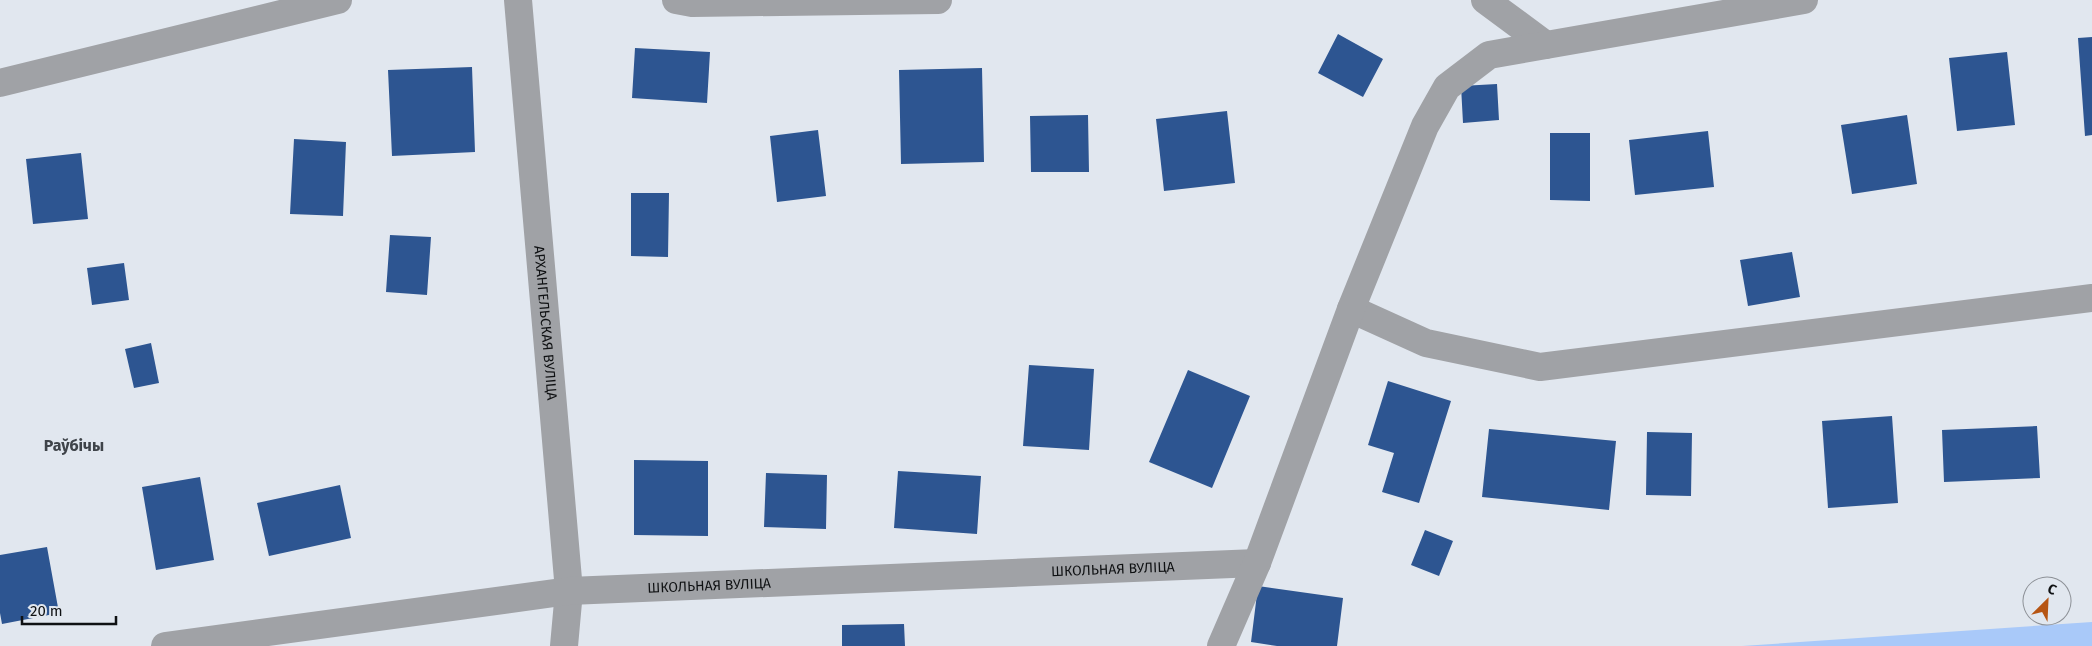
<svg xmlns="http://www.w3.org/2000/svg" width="2092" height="646" viewBox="0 0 2092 646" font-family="'Fira Sans',sans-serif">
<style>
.green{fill:#a9c9f9}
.building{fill:#2d5591}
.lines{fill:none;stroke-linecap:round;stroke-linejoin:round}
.street{stroke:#a0a2a6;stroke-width:28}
.labels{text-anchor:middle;stroke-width:5;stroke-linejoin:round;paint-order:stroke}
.street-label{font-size:14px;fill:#0f1113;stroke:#e1e7ef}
.quarter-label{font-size:16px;font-weight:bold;fill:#3f444a;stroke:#e1e7ef}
</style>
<rect width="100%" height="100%" fill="#e1e7ef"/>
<!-- green -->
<path class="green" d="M 2092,622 L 2092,646 L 1742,646 Z"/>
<!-- building -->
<path class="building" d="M 1338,34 L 1383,59 L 1363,97 L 1318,73 Z
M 2092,37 L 2092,135 L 2085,136 L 2078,38 Z
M 635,48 L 710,52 L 707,103 L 632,98 Z
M 2007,52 L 2015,125 L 1957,131 L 1949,58 Z
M 472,67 L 475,152 L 392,156 L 388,70 Z
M 982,68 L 984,162 L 901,164 L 899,70 Z
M 1497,84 L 1499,120 L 1463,123 L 1461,86 Z
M 1227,111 L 1235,183 L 1164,191 L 1156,119 Z
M 1088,115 L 1089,172 L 1031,172 L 1030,116 Z
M 1907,115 L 1917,184 L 1852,194 L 1841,125 Z
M 818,130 L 826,196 L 777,202 L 770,136 Z
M 1708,131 L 1714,187 L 1635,195 L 1629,140 Z
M 1550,133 L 1590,133 L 1590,201 L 1550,200 Z
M 294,139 L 346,142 L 343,216 L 290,214 Z
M 81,153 L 88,219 L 33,224 L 26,159 Z
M 631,193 L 669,193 L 668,257 L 631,256 Z
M 390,235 L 431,237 L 427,295 L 386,292 Z
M 1792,252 L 1800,297 L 1748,306 L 1740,260 Z
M 124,263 L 129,300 L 92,305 L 87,268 Z
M 151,343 L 159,383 L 134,388 L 125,349 Z
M 1029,365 L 1094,369 L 1089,450 L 1023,446 Z
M 1188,370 L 1250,396 L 1212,488 L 1149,462 Z
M 1388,381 L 1451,401 L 1419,503 L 1382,492 L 1394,453 L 1368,445 Z
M 1892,416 L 1898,503 L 1828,508 L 1822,421 Z
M 2037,426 L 2040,478 L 1944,482 L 1942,430 Z
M 1489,429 L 1616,441 L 1609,510 L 1482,497 Z
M 1647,432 L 1692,433 L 1691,496 L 1646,495 Z
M 634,460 L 708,461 L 708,536 L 634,535 Z
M 898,471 L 981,476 L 977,534 L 894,528 Z
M 766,473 L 827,475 L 826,529 L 764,527 Z
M 200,477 L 214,560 L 156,570 L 142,487 Z
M 340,485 L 351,538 L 269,556 L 257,503 Z
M 1425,530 L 1453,541 L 1439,576 L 1411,565 Z
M 47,547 L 59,613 L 2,624 L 0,613 L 0,555 Z
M 1258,586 L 1343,598 L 1337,646 L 1277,646 L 1251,642 Z
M 904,624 L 905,646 L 842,646 L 842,625 Z"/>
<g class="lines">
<!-- street -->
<g class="street">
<path id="s1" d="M 518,0 L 569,591 L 564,646"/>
<path d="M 676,0 L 692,3 L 938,0"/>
<path d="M 1485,0 L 1546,45"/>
<path d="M 0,83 L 338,0"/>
<path d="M 1351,309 L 1426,343 L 1540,367 L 2092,298"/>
<path id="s2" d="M 165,646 L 569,591 L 1257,563"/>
<path d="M 1221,646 L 1257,563 L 1351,309 L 1425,126 L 1447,87 L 1489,55 L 1804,0"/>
</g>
</g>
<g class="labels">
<!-- street labels -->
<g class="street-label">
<text dy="5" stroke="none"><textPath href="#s1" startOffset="324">АРХАНГЕЛЬСКАЯ ВУЛІЦА</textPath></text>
<text dy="5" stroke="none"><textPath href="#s2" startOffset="952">ШКОЛЬНАЯ ВУЛІЦА</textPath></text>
<text dy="5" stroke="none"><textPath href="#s2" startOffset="548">ШКОЛЬНАЯ ВУЛІЦА</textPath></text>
</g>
<!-- quarter labels -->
<g class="quarter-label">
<text x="74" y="451">Раўбічы</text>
</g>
</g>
<!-- north arrow -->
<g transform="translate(2047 601) rotate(24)"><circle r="24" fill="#e1e7ef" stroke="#8d9197"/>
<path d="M0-4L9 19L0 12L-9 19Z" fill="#b65514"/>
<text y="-8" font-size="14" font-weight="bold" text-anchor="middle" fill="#0f1113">С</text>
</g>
<!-- scale -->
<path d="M22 616v8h94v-8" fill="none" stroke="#0f1113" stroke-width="2.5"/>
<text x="30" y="616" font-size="15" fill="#0f1113" stroke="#e1e7ef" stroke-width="4" paint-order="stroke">20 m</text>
</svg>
